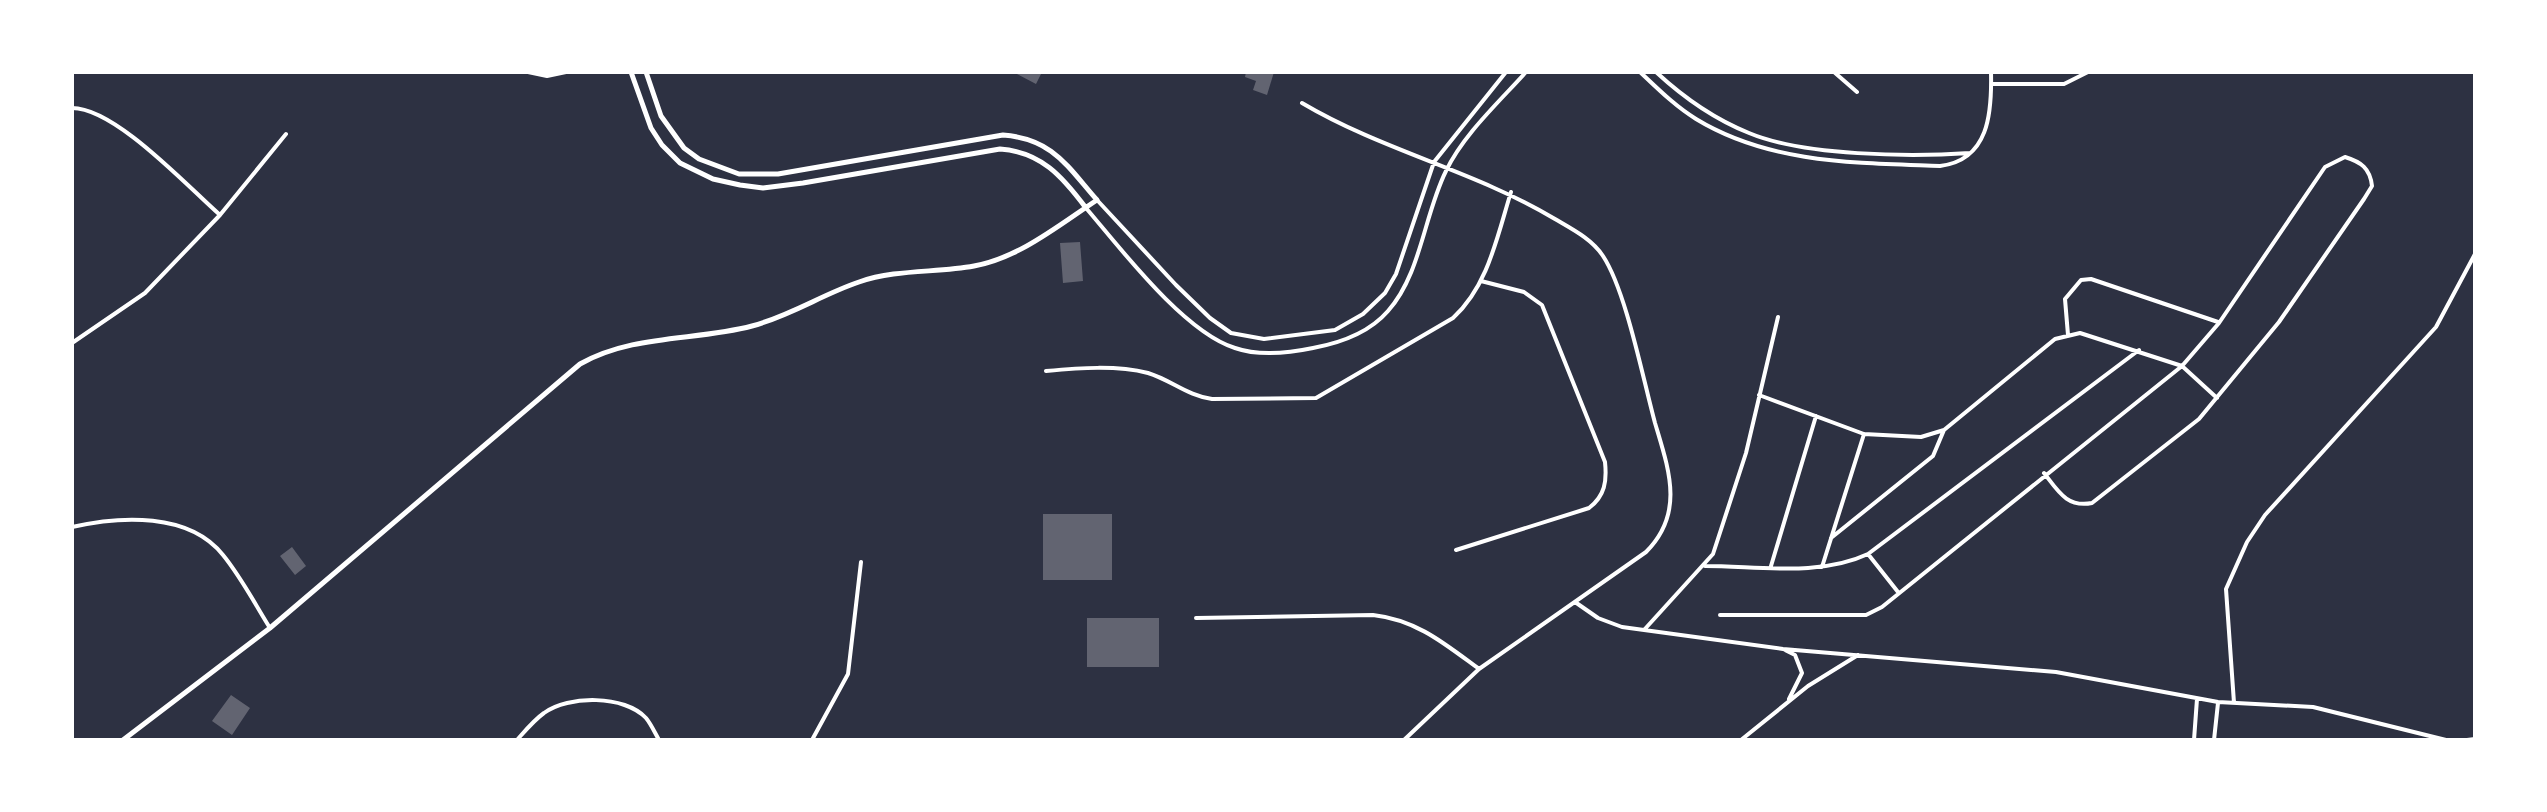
<svg xmlns="http://www.w3.org/2000/svg" width="2547" height="812" viewBox="0 0 2547 812" font-family="'Roboto Condensed',sans-serif">
<style>
.building{fill:#626471}
.lines{fill:none;stroke-linecap:round;stroke-linejoin:round}
.minor{stroke:#fff;stroke-width:4}
.tertiary{stroke:#fff;stroke-width:5}
</style>
<rect width="100%" height="100%" fill="#2d3142"/>
<!-- building -->
<path class="building" d="M 1013,72 L 1042,72 L 1036,84 Z
M 1246,72 L 1274,72 L 1267,95 L 1253,90 L 1256,81 L 1245,77 Z
M 1080,242 L 1083,281 L 1063,283 L 1060,243 Z
M 1043,514 L 1112,514 L 1112,580 L 1043,580 Z
M 292,547 L 306,566 L 295,575 L 280,556 Z
M 1087,618 L 1159,618 L 1159,667 L 1087,667 Z
M 231,695 L 250,708 L 232,735 L 212,721 Z"/>
<g class="lines">
<!-- minor -->
<path class="minor" d="M 528,72 L 547,76 L 566,72
M 1640,72 C 1658,89 1675,106 1696,119 C 1770,164 1857,163 1940,166 C 1989,160 1992,113 1991,72
M 1656,72 C 1683,97 1714,119 1749,133 C 1804,156 1910,157 1970,153
M 1834,72 L 1857,92
M 1991,84 L 2064,84 L 2088,72
M 1302,103 C 1383,151 1475,171 1555,219 C 1572,229 1592,239 1603,256 C 1626,291 1643,379 1655,423 C 1669,470 1685,513 1646,552 L 1479,669 L 1404,740
M 72,108 C 115,108 186,185 220,215
M 1097,200 L 1176,285 L 1210,318 L 1231,333 L 1264,339 L 1335,330 L 1363,314 L 1385,293 L 1396,274 L 1434,162 L 1506,72
M 1086,208 C 1121,249 1184,332 1235,348 C 1258,356 1289,353 1313,348 C 1340,343 1369,333 1388,311 C 1421,274 1424,215 1446,171 C 1463,135 1499,102 1526,72
M 2068,335 L 2065,299 L 2081,280 L 2091,279 L 2218,322
M 72,343 L 145,293 L 220,215 L 286,134
M 1046,371 C 1079,368 1116,365 1148,373 C 1171,380 1188,396 1212,399 L 1316,398 L 1453,318 C 1488,286 1497,237 1511,192
M 1759,395 L 1864,434 L 1921,437 L 1944,430 L 2055,339 L 2080,333 L 2182,366 L 2217,398
M 72,527 C 120,516 189,512 223,555 C 241,577 255,604 270,628
M 1831,538 L 1933,456 L 1944,430
M 1456,550 L 1589,508 C 1605,496 1607,481 1605,462 L 1542,305 L 1524,292 L 1481,281
M 1868,554 L 1898,592
M 1705,566 C 1758,566 1819,577 1868,554 L 2139,350
M 1771,566 L 1816,416
M 1822,567 L 1864,434
M 1575,602 L 1598,618 L 1622,627 L 1783,649 L 2056,672 L 2218,702 L 2313,707 L 2446,740
M 1720,615 L 1866,615 L 1882,607 L 2182,366 L 2219,323 L 2325,167 L 2345,157 C 2361,162 2370,168 2372,186 L 2364,199 L 2279,322 L 2199,419 L 2092,503 C 2067,508 2058,491 2044,473
M 1196,618 L 1373,615 C 1417,620 1445,644 1479,669
M 1644,630 L 1713,554 L 1746,453 L 1778,317
M 1785,650 L 1795,655 L 1802,673 L 1789,699
M 2234,703 L 2226,589 L 2247,542 L 2265,515 L 2436,327 L 2475,254
M 517,740 C 525,731 534,720 544,713 C 568,695 625,695 646,718 C 651,724 655,733 659,740
M 812,740 L 848,674 L 861,562
M 1741,740 L 1808,686 L 1858,655
M 2194,740 L 2197,699
M 2214,740 L 2218,703
M 2467,740 L 2475,739"/>
<!-- tertiary -->
<path class="tertiary" d="M 631,72 L 651,128 L 662,145 L 680,163 L 713,179 L 740,185 L 763,188 L 803,183 L 1000,149 C 1041,152 1062,176 1086,208
M 123,740 L 270,628 L 580,364 C 633,334 696,341 752,326 C 790,316 823,294 859,282 C 896,269 937,273 974,266 C 1019,258 1059,225 1097,200 C 1067,166 1053,139 1003,135 L 778,174 L 739,174 L 699,159 L 684,148 L 661,116 L 646,72"/>
</g>
<!-- border -->
<rect width="2547" height="812" fill="none" stroke="#ffffff" stroke-width="148"/>
</svg>
